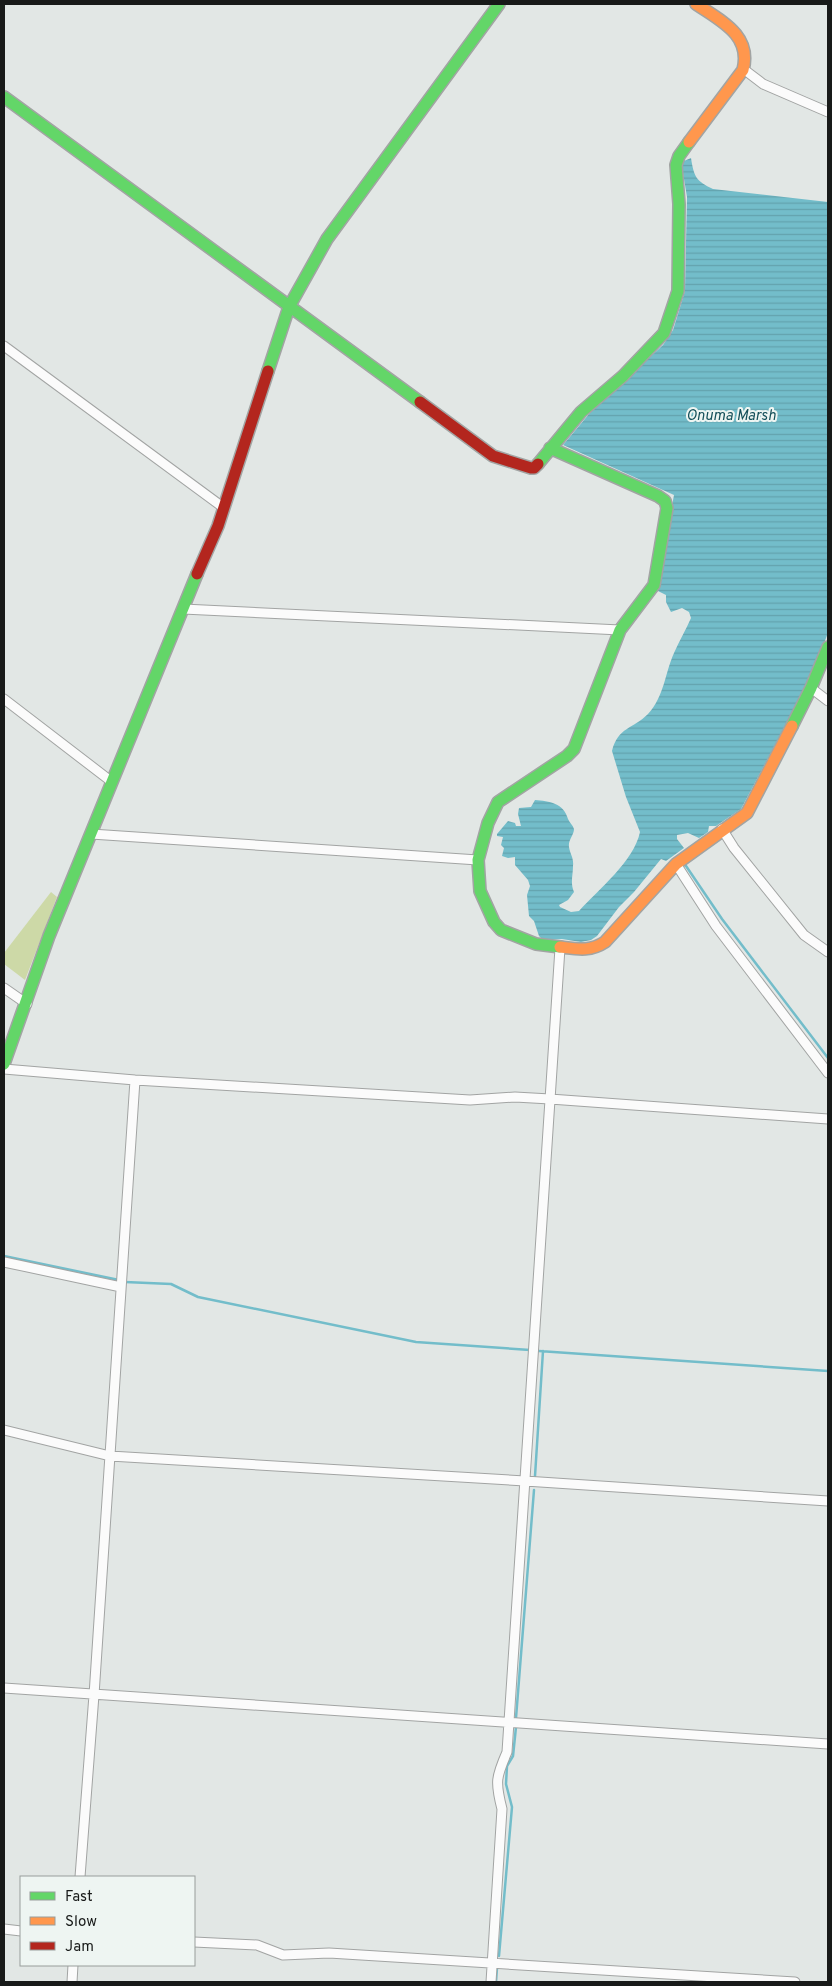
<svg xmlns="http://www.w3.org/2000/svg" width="832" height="1986" viewBox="0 0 832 1986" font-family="Overpass,sans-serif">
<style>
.green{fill:#cdd9a7}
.water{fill:url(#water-rules)}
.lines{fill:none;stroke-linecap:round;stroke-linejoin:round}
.stream{stroke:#73bdca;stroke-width:2.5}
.street-casing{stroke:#a2a4a3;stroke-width:11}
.fast-casing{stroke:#a2a4a3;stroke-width:14}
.slow-casing{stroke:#a2a4a3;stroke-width:14}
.jam-casing{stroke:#a2a4a3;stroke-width:14}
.street{stroke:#fbfbfb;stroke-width:9}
.fast{stroke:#63d668;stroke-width:11}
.slow{stroke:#ff974d;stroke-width:11}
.jam{stroke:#b3261e;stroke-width:11}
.labels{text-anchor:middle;stroke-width:4;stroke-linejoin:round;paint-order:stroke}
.water-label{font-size:15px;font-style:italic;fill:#15505a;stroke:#eef5f2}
</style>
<defs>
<pattern id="water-rules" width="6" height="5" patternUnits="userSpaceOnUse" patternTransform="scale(1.25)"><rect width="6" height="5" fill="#73bdca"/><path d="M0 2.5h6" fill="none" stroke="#63a2ad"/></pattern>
</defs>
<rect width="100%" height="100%" fill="#e2e7e5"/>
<!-- green -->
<path class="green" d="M 51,892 L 57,897 L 25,980 L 4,964 L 4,953 Z"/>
<!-- water -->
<path class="water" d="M 691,158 C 694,177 696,181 713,189 L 828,202 L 828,633 L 808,683 L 741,809 L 716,826 L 709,826 L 708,832 L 699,838 L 688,833 L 677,835 L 677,839 L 684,848 L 666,861 L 661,859 L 634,892 L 619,907 L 597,936 L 591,940 L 581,942 L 562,939 L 543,940 L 539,936 L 534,921 L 529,916 L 527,895 L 530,886 L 528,880 L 515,865 L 515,857 L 508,858 L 502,856 L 504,848 L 501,845 L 503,837 L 497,836 L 497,834 L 508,821 L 515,823 L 516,826 L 521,826 L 518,814 L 519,808 L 531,807 L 535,800 C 549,801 564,803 568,819 C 569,822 573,825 574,829 C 574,835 568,840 569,847 C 570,854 574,858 573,866 C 573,875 570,883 574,892 L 568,900 L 559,905 L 560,907 L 571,912 L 579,911 C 599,889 634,861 640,832 L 626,797 L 612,751 C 618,727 633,729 648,714 C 664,697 665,673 674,653 C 679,641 686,630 691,618 L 689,612 L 682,608 L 671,612 L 666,602 L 666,595 L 656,590 L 674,495 L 563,445 L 589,414 L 663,345 L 673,330 L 685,291 L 687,197 L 682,167 L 684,161 Z"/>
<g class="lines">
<!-- stream -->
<path class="stream" d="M 684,863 L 722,919 L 828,1058
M 4,1256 L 119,1280
M 125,1282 L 171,1284 L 198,1297 L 416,1342 L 530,1350
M 539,1351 L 828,1371
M 535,1476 L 543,1351
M 516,1718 L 534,1490
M 499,1956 L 512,1807 L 506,1784 L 507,1766 L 513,1756 L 516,1727
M 496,1982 L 497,1968"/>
<!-- street casing -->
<g class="street-casing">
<path id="street" d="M 746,71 L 763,84 L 828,112
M 4,346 L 224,508
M 183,609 L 620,630
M 811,688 L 828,701
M 4,699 L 112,782
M 722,829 L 734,848 L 804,935 L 828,952
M 91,834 L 478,860
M 676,864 L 716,926 L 828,1073
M 4,988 L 27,1004
M 4,1069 L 135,1080 L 470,1100 L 515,1097 L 550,1099 L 828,1119
M 4,1262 L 121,1287
M 4,1430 L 110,1456 L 525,1481 L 828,1501
M 4,1688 L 828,1744
M 80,1877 L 94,1695 L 135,1080
M 4,1929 L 21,1931
M 194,1942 L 257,1945 L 283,1955 L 329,1953 L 795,1982
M 72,1982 L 73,1965
M 491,1982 L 502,1809 C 495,1782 496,1777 507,1752 L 560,948"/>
</g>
<!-- fast casing -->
<g class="fast-casing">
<path id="fast" d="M 4,97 L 420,402
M 268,371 L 289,307 L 327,239 L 499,4
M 550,448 L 658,496 L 665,501 L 667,508 L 654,585 L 620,630 L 574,749 L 567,756 L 498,802 L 488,823 L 478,860 L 480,891 L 494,922 L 501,930 L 536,944 L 560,947
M 538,464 L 581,412 L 623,376 L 664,333 L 678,291 L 679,204 L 676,165 L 679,156 L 689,142
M 792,726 L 811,688 L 828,647
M 4,1064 L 49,936 L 197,574"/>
</g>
<!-- slow casing -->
<g class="slow-casing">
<path id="slow" d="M 689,142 L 743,70 C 752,35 721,21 696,4
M 560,947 C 577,949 590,952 605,942 L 676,864 L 747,813 L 792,726"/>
</g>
<!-- jam casing -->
<g class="jam-casing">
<path id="jam" d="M 420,402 L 493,456 L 531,468 L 534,468 L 538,464
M 197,574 L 218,526 L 268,371"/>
</g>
<!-- street -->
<use href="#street" class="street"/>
<!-- fast -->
<use href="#fast" class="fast"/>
<!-- slow -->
<use href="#slow" class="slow"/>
<!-- jam -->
<use href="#jam" class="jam"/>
</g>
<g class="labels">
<!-- water labels -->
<g class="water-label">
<text x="731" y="420">Onuma Marsh</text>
</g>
</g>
<!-- border -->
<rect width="832" height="1986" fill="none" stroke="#181a19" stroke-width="10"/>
<!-- legend -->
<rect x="20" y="1876" width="175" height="90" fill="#eef5f2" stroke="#989d9b"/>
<rect x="30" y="1892" width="25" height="8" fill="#63d668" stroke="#989d9b"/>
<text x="65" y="1901" font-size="15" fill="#181a19">Fast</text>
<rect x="30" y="1917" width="25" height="8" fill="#ff974d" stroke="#989d9b"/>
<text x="65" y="1926" font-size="15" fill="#181a19">Slow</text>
<rect x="30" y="1942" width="25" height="8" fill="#b3261e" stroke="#989d9b"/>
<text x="65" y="1951" font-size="15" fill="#181a19">Jam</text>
</svg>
